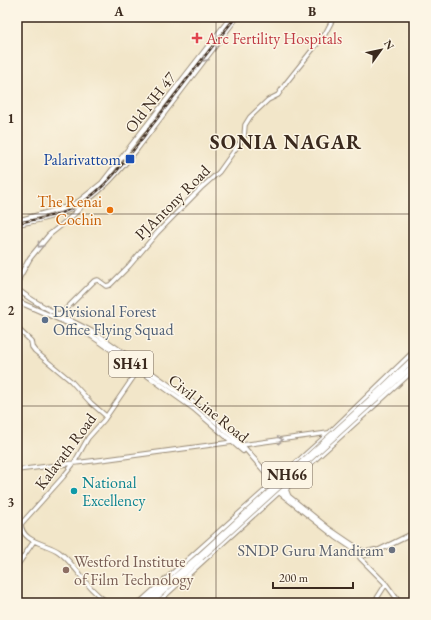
<svg xmlns="http://www.w3.org/2000/svg" width="431" height="620" viewBox="0 0 431 620" font-family="'EB Garamond',serif">
<style>
.lines{fill:none;stroke-linecap:round;stroke-linejoin:round}
.secondary-casing{stroke:#968874;stroke-width:5.5}
.primary-casing{stroke:#968874;stroke-width:6}
.highway-casing{stroke:#968874;stroke-width:6}
.secondary{stroke:#fff;stroke-width:3.5}
.primary{stroke:#fff;stroke-width:4}
.highway{stroke:#fff;stroke-width:4.5}
.rail-casing{stroke:#3b2a1e;stroke-width:2.5}
.rail{stroke:#fcf5e5;stroke-width:1;stroke-dasharray:3;stroke-linecap:butt}
.highway-bridge-casing{stroke:#968874;stroke-width:6;stroke-linecap:butt}
.highway-bridge{stroke:#fff;stroke-width:4.5}
.oneway{stroke:#a79f9a}
.grid{fill:none;stroke:#3b2a1e;stroke-width:1;stroke-opacity:0.55}
.health-dot{fill:#e0444e;stroke:#fcf5e5;stroke-width:1.5}
.transit-dot{fill:#1a4fb4;stroke:#fcf5e5;stroke-width:1.5}
.food-dot{fill:#e8710a;stroke:#fcf5e5;stroke-width:1.5}
.service-dot{fill:#5c6f8a;stroke:#fcf5e5;stroke-width:1.5}
.culture-dot{fill:#0f9aa8;stroke:#fcf5e5;stroke-width:1.5}
.worship-dot{fill:#6b7280;stroke:#fcf5e5;stroke-width:1.5}
.education-dot{fill:#8d6e63;stroke:#fcf5e5;stroke-width:1.5}
.labels{text-anchor:middle;stroke-width:3;stroke-linejoin:round;paint-order:stroke}
.shield{fill:#fcf5e5;stroke:#75675a;stroke-width:1}
.shield-label{font-size:15px;font-weight:bold;fill:#3b2a1e}
.health-label{font-size:16px;fill:#be3a42;stroke:#fcf5e5;text-anchor:start}
.street-label{font-size:16px;fill:#3b2a1e;stroke:#fcf5e5}
.transit-label{font-size:16px;fill:#164399;stroke:#fcf5e5;text-anchor:end}
.food-label{font-size:16px;fill:#c56008;stroke:#fcf5e5;text-anchor:end}
.service-label{font-size:16px;fill:#4e5e75;stroke:#fcf5e5;text-anchor:start}
.culture-label{font-size:16px;fill:#0d838f;stroke:#fcf5e5;text-anchor:start}
.worship-label{font-size:16px;fill:#5b616d;stroke:#fcf5e5;text-anchor:end}
.education-label{font-size:16px;fill:#785e54;stroke:#fcf5e5;text-anchor:start}
.district-label{font-size:20px;font-weight:bold;letter-spacing:1px;fill:#3b2a1e;stroke:#fcf5e5}
.neatline{fill:none;stroke:#3b2a1e;stroke-width:1.5}
.grid-label{font-size:13px;text-anchor:middle;font-weight:bold;fill:#3b2a1e}
</style>
<rect width="100%" height="100%" fill="#fcf5e5"/>
<filter id="ink" filterUnits="userSpaceOnUse"><feTurbulence type="fractalNoise" baseFrequency=".025" numOctaves="2"/><feDisplacementMap in="SourceGraphic" scale="8" xChannelSelector="R" yChannelSelector="G"/><feConvolveMatrix kernelMatrix="1 2 1 2 8 2 1 2 1" color-interpolation-filters="sRGB"/></filter>
<filter id="wash" filterUnits="userSpaceOnUse"><feTurbulence type="fractalNoise" baseFrequency=".012" numOctaves="4" result="noise"/><feDisplacementMap in="SourceGraphic" scale="16" xChannelSelector="R" yChannelSelector="G"/><feGaussianBlur stdDeviation="0.9" result="paint"/><feColorMatrix in="noise" values="0 0 0 0 0 0 0 0 0 0 0 0 0 0 0 0 0 1.4 0 .05"/><feComposite in="paint" operator="in"/></filter>
<g filter="url(#wash)">
<rect width="100%" height="100%" fill="#f2e6c9"/>
</g>
<g filter="url(#ink)">
<g class="lines">
<!-- secondary casing -->
<g class="secondary-casing">
<path id="secondary" d="M 60,315 L 94,281 L 98,280 L 106,286 L 110,285 L 129,266 L 157,233 L 201,188 L 219,172 L 244,137 L 245,125 L 250,117 L 268,100 L 278,95 L 286,83 L 325,34 L 334,17
M 17,328 L 31,341 L 32,347 L 35,351 L 71,381 L 91,403 L 106,416
M 242,445 L 328,433
M 17,470 L 108,459 L 233,442
M 360,553 L 360,558 L 386,584 L 400,603
M 17,566 L 34,541
M 108,603 C 97,595 86,584 78,572 C 72,565 67,558 59,552 C 47,543 22,543 21,524 L 63,477 L 74,463 L 88,438 L 104,420 L 139,369
M 139,603 L 329,433 L 414,351
M 157,603 L 414,370
M 374,603 L 386,584"/>
</g>
<!-- primary casing -->
<g class="primary-casing">
<path id="primary" d="M 17,221 L 67,207 L 78,202 L 102,183 L 231,17
M 17,224 C 80,214 98,197 137,149 L 237,17
M 18,292 L 19,278 L 30,258 L 49,235 L 69,219 L 81,207
M 17,293 L 21,292 C 44,310 72,320 98,335 L 198,406 L 242,445 L 274,482
M 17,301 L 81,329 L 102,343 L 193,408 L 243,451
M 270,476 L 274,478 L 278,478
M 266,477 L 268,484 L 266,489
M 282,491 L 329,529 L 360,550 L 367,552 L 375,550
M 280,493 L 336,537 L 360,553 L 365,555 L 371,554 L 414,533
M 288,495 L 286,490 L 289,484"/>
</g>
<!-- highway casing -->
<g class="highway-casing">
<path id="highway" d="M 376,394 L 414,358
M 378,397 L 414,365
M 144,603 L 199,556
M 150,603 L 201,558"/>
</g>
<!-- secondary -->
<use href="#secondary" class="secondary"/>
<!-- primary -->
<use href="#primary" class="primary"/>
<!-- highway -->
<use href="#highway" class="highway"/>
<!-- rail casing -->
<g class="rail-casing">
<path id="rail" d="M 17,223 C 37,219 60,216 78,205 C 108,189 135,147 156,120 C 182,86 208,51 236,17"/>
</g>
<!-- rail -->
<use href="#rail" class="rail"/>
<!-- highway-bridge casing -->
<g class="highway-bridge-casing">
<path id="highway-bridge" d="M 199,556 L 376,394
M 201,558 L 378,397"/>
</g>
<!-- highway-bridge -->
<use href="#highway-bridge" class="highway-bridge"/>
</g>
<!-- one-way arrows -->
<defs><path id="oneway-chevron" d="M-2-3.5L2.5 0L-2 3.5" fill="none" stroke-width="1.6" stroke-linecap="round" stroke-linejoin="round"/></defs>
<g class="oneway">
<use href="#oneway-chevron" transform="translate(205 59) rotate(129)"/>
<use href="#oneway-chevron" transform="translate(40 245) rotate(129)"/>
<use href="#oneway-chevron" transform="translate(280 440) rotate(-8)"/>
</g>
</g>
<!-- grid -->
<path class="grid" d="M 216,17 L 216,603M 17,214 L 414,214M 17,406 L 414,406"/>
<!-- markers -->
<path class="health-dot" d="M195 32h4v4h4v4h-4v4h-4v-4h-4v-4h4z"/>
<rect class="transit-dot" x="125" y="154" width="10" height="10" rx="2"/>
<circle class="food-dot" cx="110" cy="210" r="4"/>
<circle class="service-dot" cx="45" cy="320" r="4"/>
<circle class="culture-dot" cx="74" cy="491" r="4"/>
<circle class="worship-dot" cx="392" cy="550" r="4"/>
<circle class="education-dot" cx="66" cy="570" r="4"/>
<g class="labels">
<!-- shield labels -->
<g class="shield">
<rect x="109" y="351" width="44" height="26" rx="3"/>
<rect x="262" y="462" width="50" height="26" rx="3"/>
</g>
<g class="shield-label">
<text x="131" y="369">SH41</text>
<text x="287" y="480">NH66</text>
</g>
<!-- health labels -->
<g class="health-label">
<text x="206" y="44">Arc Fertility Hospitals</text>
</g>
<!-- street labels -->
<g class="street-label">
<text transform="translate(150 102) rotate(-52)" y="6">Old NH 47</text>
<text transform="translate(172 202) rotate(-45)" y="6">PJAntony Road</text>
<text transform="translate(209 408) rotate(39)" y="6">Civil Line Road</text>
<text transform="translate(65 451) rotate(-53)" y="6">Kalavath Road</text>
</g>
<!-- transit labels -->
<g class="transit-label">
<text x="121" y="165">Palarivattom</text>
</g>
<!-- food labels -->
<g class="food-label">
<text x="102" y="207">The Renai<tspan x="102" dy="18">Cochin</tspan></text>
</g>
<!-- service labels -->
<g class="service-label">
<text x="53" y="317">Divisional Forest<tspan x="53" dy="18">Office Flying Squad</tspan></text>
</g>
<!-- culture labels -->
<g class="culture-label">
<text x="82" y="488">National<tspan x="82" dy="18">Excellency</tspan></text>
</g>
<!-- worship labels -->
<g class="worship-label">
<text x="384" y="556">SNDP Guru Mandiram</text>
</g>
<!-- education labels -->
<g class="education-label">
<text x="74" y="567">Westford Institute<tspan x="74" dy="18">of Film Technology</tspan></text>
</g>
<!-- district labels -->
<g class="district-label">
<text x="286" y="149">SONIA NAGAR</text>
</g>
</g>
<!-- margin -->
<rect width="431" height="620" fill="none" stroke="#fcf5e5" stroke-width="44"/>
<!-- north arrow -->
<g transform="translate(381 50) rotate(57)" stroke="#fcf5e5" stroke-width="3" paint-order="stroke">
<path d="M0-3L7 15L0 10L-7 15Z" fill="#3b2a1e"/>
<text y="-6" font-size="11" font-weight="bold" text-anchor="middle" fill="#3b2a1e">N</text>
</g>
<!-- scale -->
<path d="M273 582v6h80v-6" fill="none" stroke="#3b2a1e" stroke-width="2"/>
<text x="279" y="582" font-size="12" fill="#3b2a1e" stroke="#fcf5e5" stroke-width="3" paint-order="stroke">200 m</text>
<rect x="22" y="22" width="387" height="576" class="neatline"/>
<g class="grid-label">
<text x="119" y="16">A</text>
<text x="312" y="16">B</text>
<text x="11" y="123">1</text>
<text x="11" y="315">2</text>
<text x="11" y="507">3</text>
</g>
</svg>
